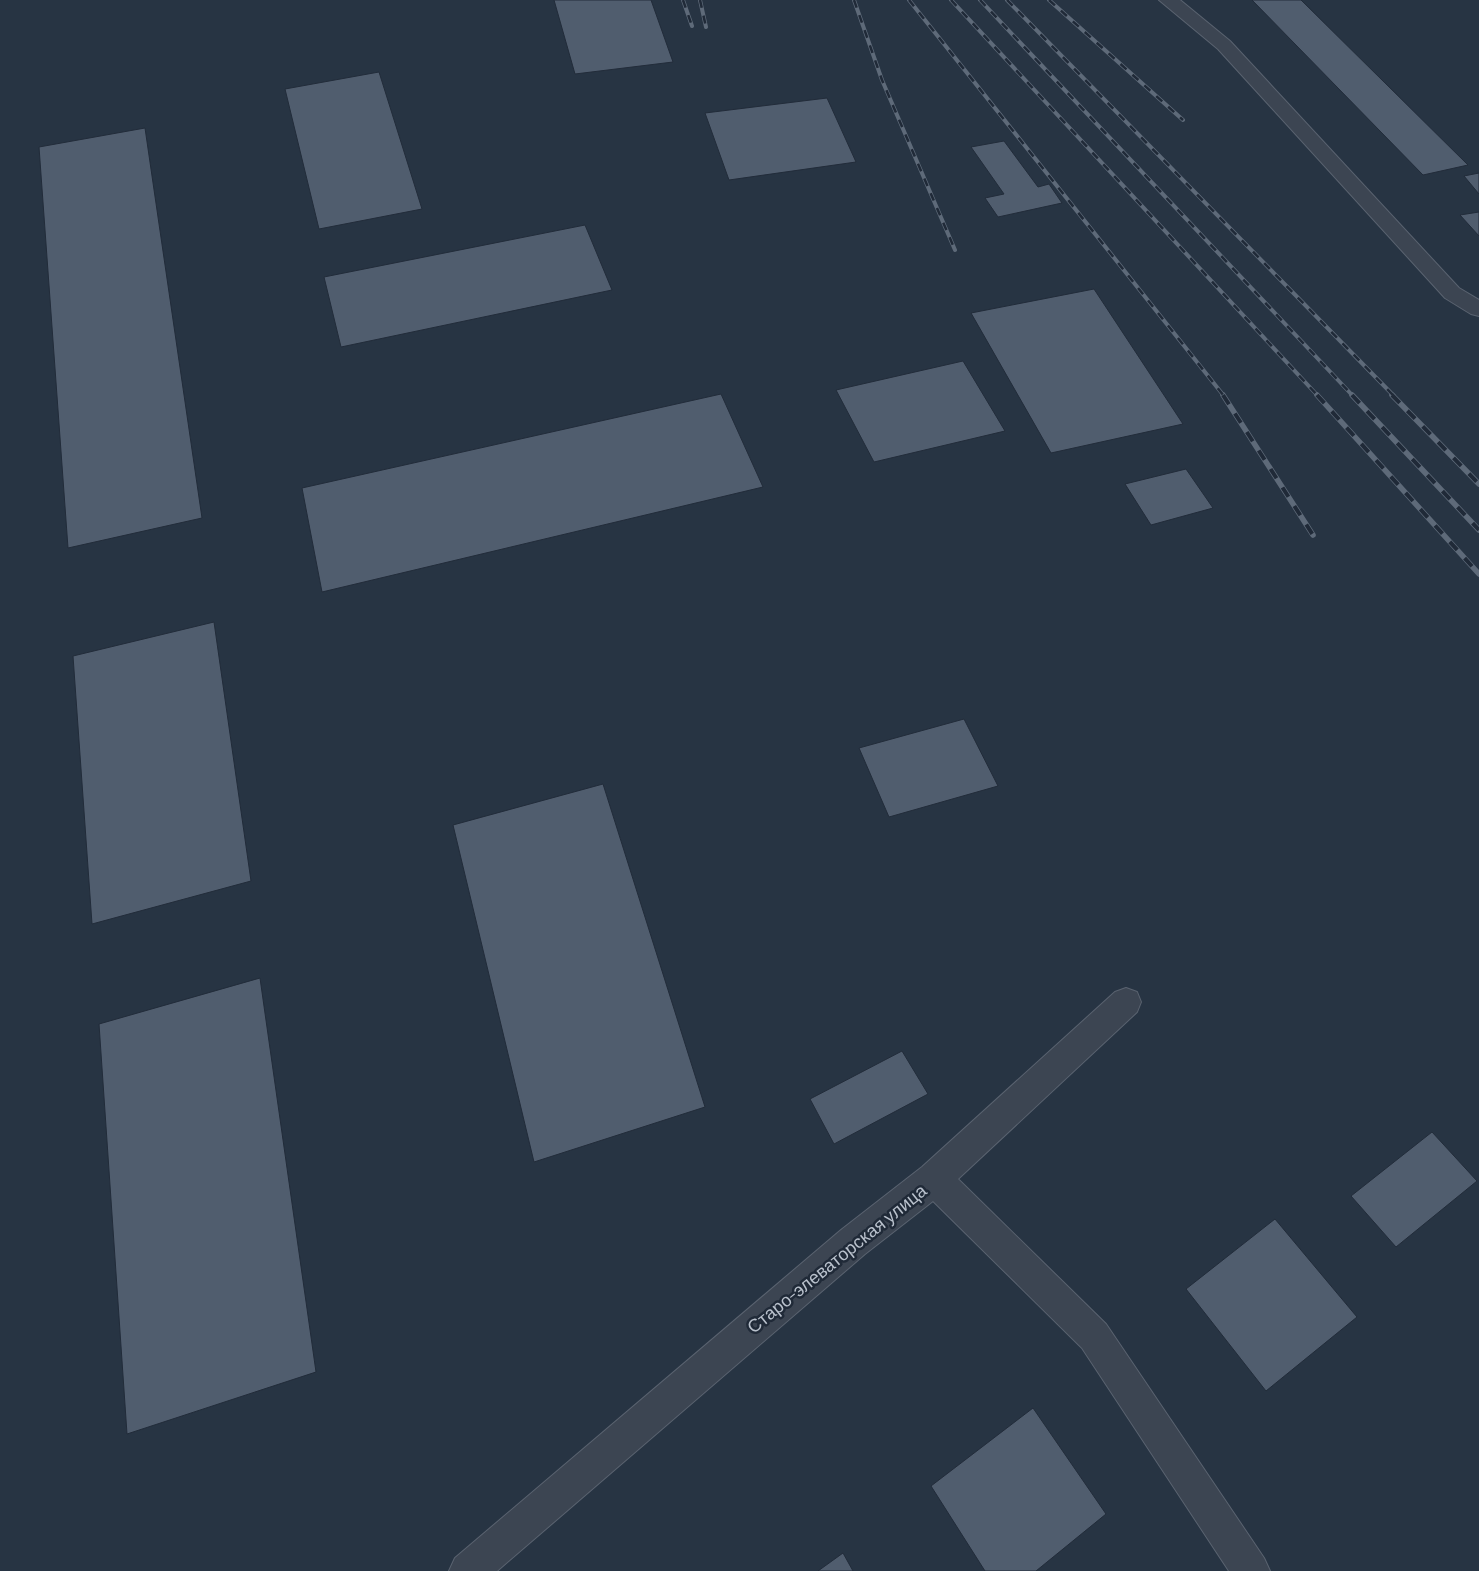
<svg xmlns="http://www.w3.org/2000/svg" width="1479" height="1571" viewBox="0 0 1479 1571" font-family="Barlow,sans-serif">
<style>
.building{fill:#505d6e;stroke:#222c3a}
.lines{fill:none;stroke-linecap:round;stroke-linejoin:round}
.minor-casing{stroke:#5a6370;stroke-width:2}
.minor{fill:#3c4552;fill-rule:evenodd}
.rail-far1-casing{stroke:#5e6a79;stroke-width:4}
.rail-casing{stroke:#5e6a79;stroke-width:5.5}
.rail-far1{stroke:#202a38;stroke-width:2.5;stroke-dasharray:8;stroke-linecap:butt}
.rail{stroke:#202a38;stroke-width:4;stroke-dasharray:11;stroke-linecap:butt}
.labels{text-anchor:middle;stroke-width:5;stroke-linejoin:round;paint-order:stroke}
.near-street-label{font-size:18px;fill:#b9c1cc;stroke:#202a38}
</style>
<rect width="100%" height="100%" fill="#273443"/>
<!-- building -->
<path class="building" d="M 554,0 L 651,0 L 673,62 L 575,74 Z
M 1252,0 L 1301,0 L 1468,165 L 1423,175 Z
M 379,72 L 422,209 L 319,229 L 285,89 Z
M 827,98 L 856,162 L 729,180 L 705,113 Z
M 145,128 L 202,518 L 68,548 L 39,147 Z
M 1004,141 L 1038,187 L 1049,184 L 1062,203 L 998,217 L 985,198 L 1004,194 L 971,147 Z
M 1479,173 L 1479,194 L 1464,176 Z
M 1479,212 L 1479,236 L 1460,215 Z
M 585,225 L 612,290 L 341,347 L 324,277 Z
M 1094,289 L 1183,424 L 1051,453 L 971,313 Z
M 963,361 L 1005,431 L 874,462 L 836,390 Z
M 721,394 L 763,487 L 322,592 L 302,488 Z
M 1186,469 L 1213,508 L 1151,525 L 1125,484 Z
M 214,622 L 251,881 L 92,924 L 73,656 Z
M 964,719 L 998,786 L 889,817 L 859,748 Z
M 603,784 L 705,1107 L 534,1162 L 453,825 Z
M 260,978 L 316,1372 L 127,1434 L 99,1024 Z
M 902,1051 L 928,1094 L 834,1144 L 810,1099 Z
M 1432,1132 L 1477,1181 L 1396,1247 L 1351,1196 Z
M 1275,1219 L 1357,1317 L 1266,1391 L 1186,1289 Z
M 1033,1408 L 1106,1514 L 1036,1571 L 985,1571 L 931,1486 Z
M 843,1553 L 853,1571 L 818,1571 Z"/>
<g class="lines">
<!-- minor casing -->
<g class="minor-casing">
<path id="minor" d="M 1159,0 L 1180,0 L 1230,41 L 1459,288 L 1479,300 L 1479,316 L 1471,314 L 1445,298 L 1218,49 Z
M 1126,988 L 1137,992 L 1141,1002 L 1137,1012 L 958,1179 L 1106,1324 L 1264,1558 L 1270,1571 L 1229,1571 L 1082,1348 L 933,1201 L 865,1254 L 497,1571 L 449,1571 L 455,1558 L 841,1230 L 922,1167 L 1115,992 Z"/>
</g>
<!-- minor -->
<use href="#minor" class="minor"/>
<!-- rail-far1 casing -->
<g class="rail-far1-casing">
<path id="rail-far1" d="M 683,0 L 692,26
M 700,0 L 706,27
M 854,0 L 882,80 L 955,250
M 909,0 L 1224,396
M 951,0 L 1318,396
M 980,0 L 1353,396
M 1007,0 L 1394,396
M 1049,0 L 1183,120"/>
</g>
<!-- rail casing -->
<g class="rail-casing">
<path id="rail" d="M 1223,395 L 1313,535
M 1317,395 L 1479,574
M 1352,395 L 1479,530
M 1392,395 L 1479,484"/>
</g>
<!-- rail-far1 -->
<use href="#rail-far1" class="rail-far1"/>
<!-- rail -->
<use href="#rail" class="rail"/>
</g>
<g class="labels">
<!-- near-street labels -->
<g class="near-street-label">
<text transform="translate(837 1259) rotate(-39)" y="6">Старо-элеваторская улица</text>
</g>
</g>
</svg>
